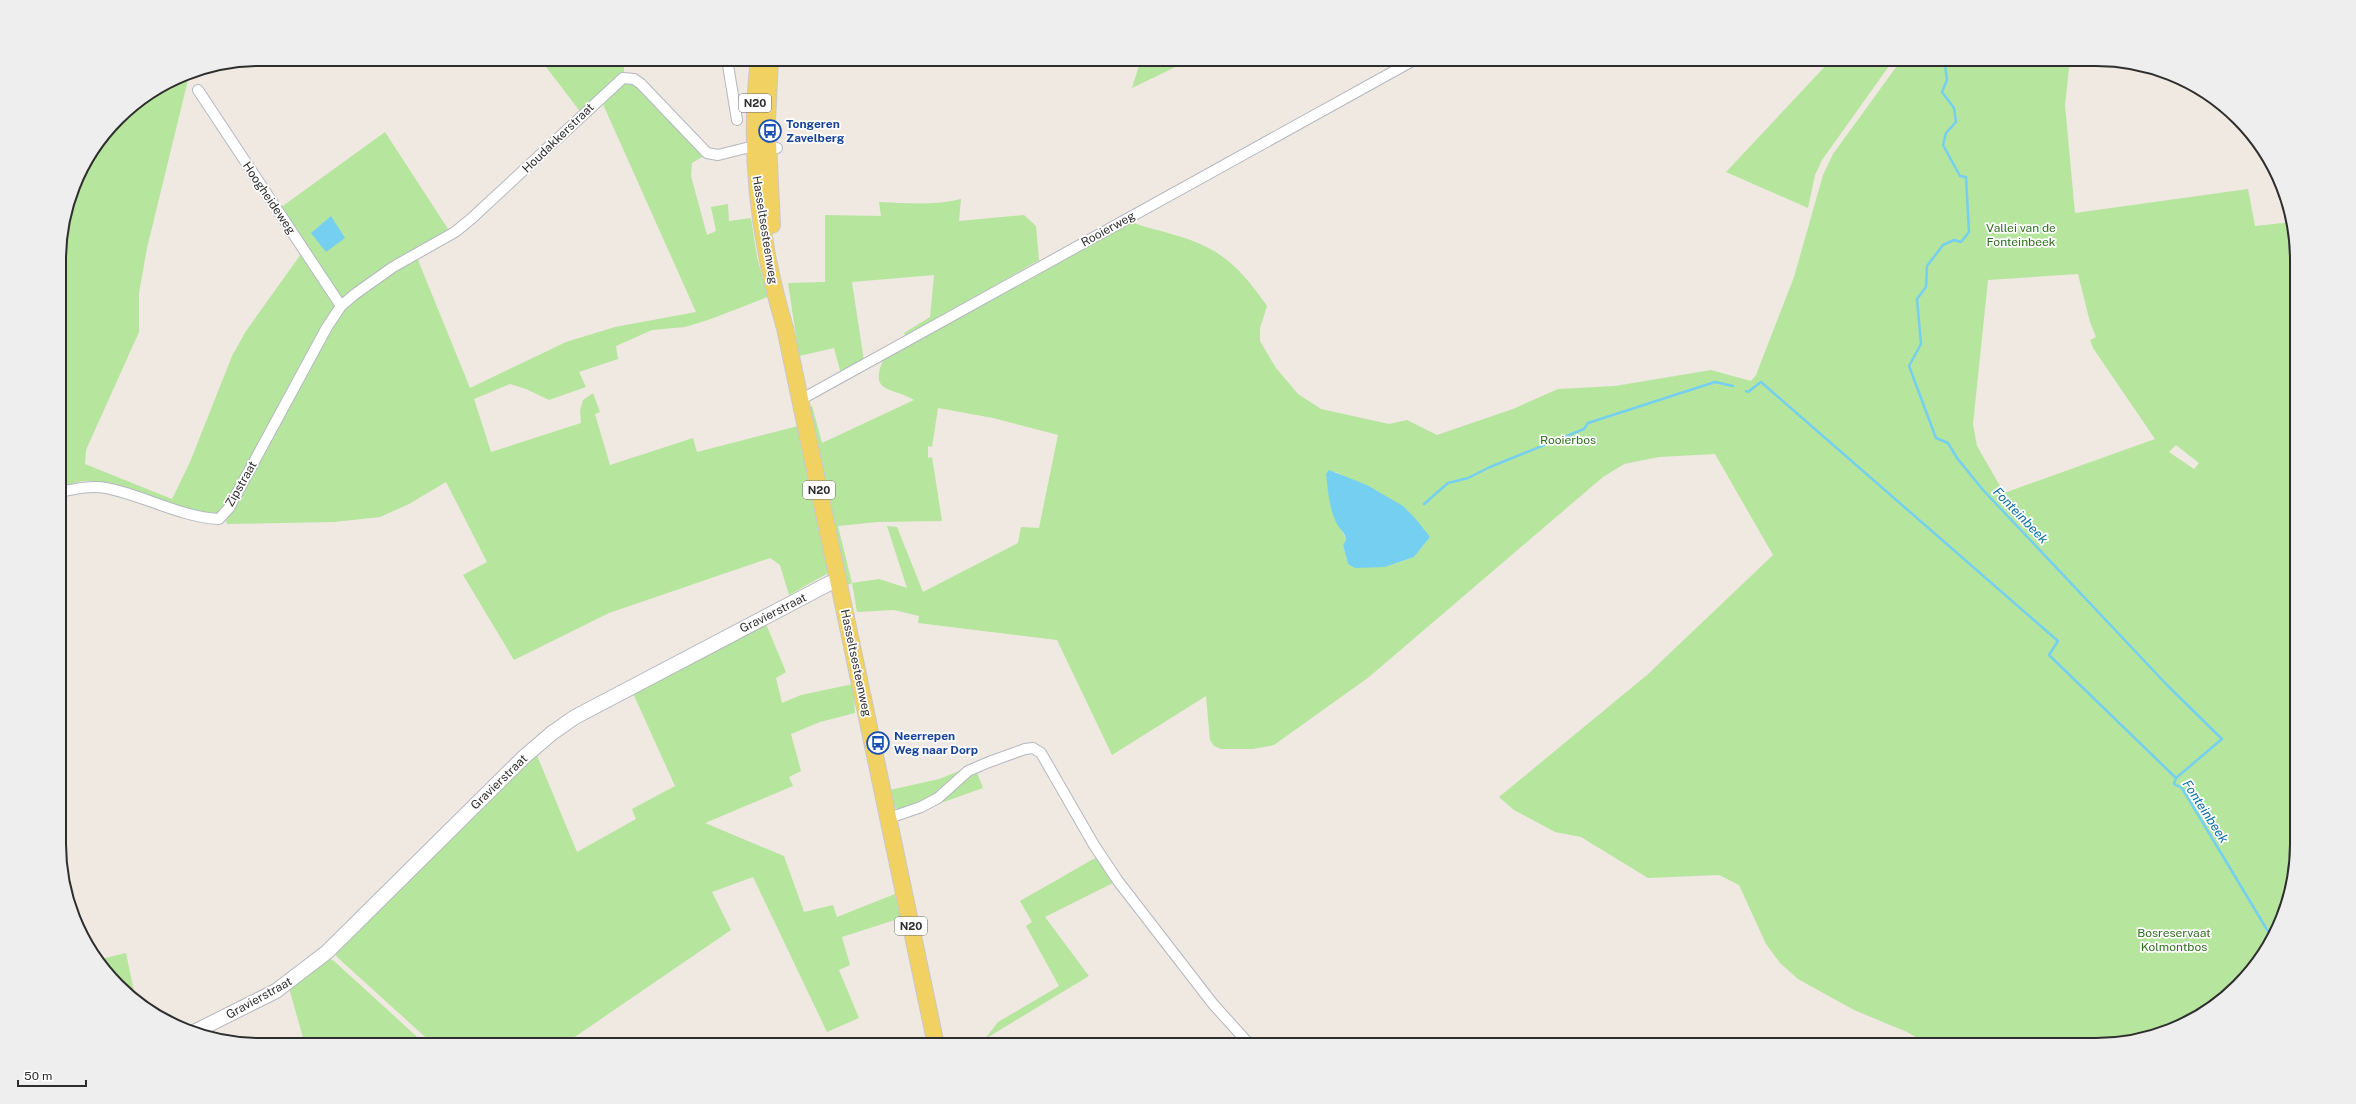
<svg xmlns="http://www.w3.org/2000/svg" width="2356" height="1104" viewBox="0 0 2356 1104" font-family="'Public Sans',sans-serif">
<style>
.green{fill:#b6e59e;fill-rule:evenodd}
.water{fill:#75cff0}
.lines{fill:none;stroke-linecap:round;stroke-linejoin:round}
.stream{stroke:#75cff0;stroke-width:2.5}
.street-casing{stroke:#b4b7c1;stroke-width:12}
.secondary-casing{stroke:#b4b7c1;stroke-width:16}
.primary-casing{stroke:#c9c9c9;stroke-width:18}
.street{stroke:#fff;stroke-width:10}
.secondary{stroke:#fff;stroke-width:14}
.primary{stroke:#f2d163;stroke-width:16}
.labels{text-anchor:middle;stroke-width:3.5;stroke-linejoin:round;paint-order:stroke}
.shield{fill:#fff;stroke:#6d6d6d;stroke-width:1}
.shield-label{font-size:11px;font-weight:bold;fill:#2e2e2e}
.transit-label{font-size:12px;font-weight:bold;fill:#164399;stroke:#fff;text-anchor:start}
.street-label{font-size:12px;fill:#2e2e2e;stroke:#fff}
.park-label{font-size:12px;fill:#2c6e1b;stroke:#fff}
.water-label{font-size:13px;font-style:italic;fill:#0d6fa3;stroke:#fff}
.rim{fill:none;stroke:#2e2e2e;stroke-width:2}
</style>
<rect width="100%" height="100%" fill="#efe9e1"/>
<!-- green -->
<path class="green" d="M 540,59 L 619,59 L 624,67 L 624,72 L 582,114 Z
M 1141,59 L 1192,59 L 1132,88 Z
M 1832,59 L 1894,59 L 1822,160 L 1815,175 L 1808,208 L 1726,172 Z
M 1902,59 L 2070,59 L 2065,105 L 2075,213 L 2248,189 L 2255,226 L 2292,222 L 2295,234 L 2297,844 L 2282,921 L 2255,966 L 2208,1011 L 2160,1034 L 2109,1045 L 1929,1045 L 1907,1032 L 1854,1010 L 1798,979 L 1780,963 L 1766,944 L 1739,885 L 1719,875 L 1648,878 L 1581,837 L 1555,832 L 1514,810 L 1499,797 L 1647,675 L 1773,555 L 1715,454 L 1659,457 L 1624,464 L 1603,477 L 1369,677 L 1274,745 L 1253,749 L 1221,749 L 1214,746 L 1210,740 L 1206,696 L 1112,755 L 1057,640 L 918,623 L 919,616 L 894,610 L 857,612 L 852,583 L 845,586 L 808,407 L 812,406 L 822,443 L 914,400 C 891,386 867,394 885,356 L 1130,221 C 1143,228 1157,229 1171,234 C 1220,247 1239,266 1267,306 L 1260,328 L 1260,341 L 1276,368 L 1298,394 L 1321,409 L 1389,424 L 1407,420 L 1437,435 L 1513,409 L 1558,389 L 1615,386 L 1711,370 L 1751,381 L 1756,375 L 1794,277 L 1823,175 L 1833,154 ZM 2078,274 L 2090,322 L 2096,337 L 2090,340 L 2093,348 L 2155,439 L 2004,493 L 1977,446 L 1973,424 L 1988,280 ZM 938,408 L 993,418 L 1058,435 L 1039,528 L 1021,527 L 1018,543 L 923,592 L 897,527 L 887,526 L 907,588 L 879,579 L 852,583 L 838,526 L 878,522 L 942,521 L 932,457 L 928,458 L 928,446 L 932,447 ZM 2176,445 L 2199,463 L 2194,469 L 2169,452 ZM 1336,472 L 1352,481 L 1367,485 L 1430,537 L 1414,557 L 1385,567 L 1348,564 L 1343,545 L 1346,540 L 1331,506 L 1326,474 Z
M 184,74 L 188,80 L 147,248 L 139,293 L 139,332 L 86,450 L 85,464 L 172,499 L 190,462 L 232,356 L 246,331 L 301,254 L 335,303 L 335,308 L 223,513 L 211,516 C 175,505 126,485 89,481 C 79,480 69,485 60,489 L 59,247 L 80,171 L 127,109 Z
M 632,83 C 659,105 677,135 704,156 L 692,163 L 691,176 L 707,235 L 716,231 L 711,207 L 728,204 L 729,221 L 751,218 L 757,257 L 768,297 L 711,319 L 685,327 L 652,330 L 616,346 L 618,359 L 579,372 L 586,387 L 549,400 L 526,389 L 510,384 L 474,399 L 491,452 L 581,423 L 580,410 L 583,400 L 593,393 L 600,412 L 595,414 L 610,465 L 693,438 L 697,452 L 798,426 L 830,572 L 789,595 L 780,565 L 770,558 L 609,613 L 514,660 L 463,575 L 487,562 L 446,482 L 409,504 L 380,517 L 334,522 L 227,524 L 225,518 L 329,331 L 343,310 L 354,299 L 416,255 L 470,388 L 566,342 L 615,327 L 696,312 L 602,102 L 622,84 Z
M 385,132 L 450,232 L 342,302 L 280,208 Z
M 961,199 L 959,221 L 1024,215 L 1036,226 L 1039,260 L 906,337 L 904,333 L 930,317 L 934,275 L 852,282 L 864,361 L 841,374 L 834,348 L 799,356 L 788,283 L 825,282 L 825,215 L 881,216 L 879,202 C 907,203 933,206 961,199 Z
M 766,624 L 786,672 L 776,678 L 782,703 L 801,695 L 853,684 L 855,713 L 820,722 L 791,734 L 801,771 L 789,777 L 793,786 L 705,823 L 784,856 L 804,912 L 833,905 L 837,917 L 895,894 L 901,918 L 842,937 L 850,965 L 839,970 L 859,1018 L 827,1032 L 753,877 L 712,892 L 731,930 L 563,1045 L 434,1045 L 337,957 L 335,952 L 536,753 L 577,852 L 636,819 L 632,809 L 675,786 L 632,691 Z
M 969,767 L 926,802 L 899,810 L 894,807 L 890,790 L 939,779 Z
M 976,770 L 983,788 L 924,809 Z
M 1097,857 L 1115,882 L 1045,917 L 1089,976 L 985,1039 L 998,1022 L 1059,986 L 1026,926 L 1032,922 L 1020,901 Z
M 126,953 L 136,1001 L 100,966 L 97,960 Z
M 329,958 L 334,961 L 426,1045 L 305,1045 L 289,988 Z"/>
<!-- water -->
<path class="water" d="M 331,216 L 345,238 L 326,252 L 311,233 Z
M 1329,470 L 1367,485 L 1403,506 L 1415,518 L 1430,537 L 1414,557 L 1385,567 L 1355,568 L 1348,564 L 1343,545 L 1346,540 C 1345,532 1340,530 1337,524 C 1329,509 1328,490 1326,474 Z"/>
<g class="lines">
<!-- stream -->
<path class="stream" d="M 1948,59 L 1945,65 L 1947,80 L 1942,92 L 1954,108 L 1956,122 L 1946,133 L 1943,145 L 1960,176 L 1966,177 L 1969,232 L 1961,242 L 1954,240 L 1943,245 L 1927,266 L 1926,287 L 1917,299 L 1921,344 L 1909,366 L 1936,438 L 1948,443 L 1957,458 L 1983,490 L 2168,686 L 2222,739 L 2176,778 L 2174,784 L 2182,788 L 2272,938
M 1746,391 L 1748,392 L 1761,382 L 2058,641 L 2049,655 L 2176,778
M 1424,504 L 1448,483 L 1468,478 L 1490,467 L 1584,429 L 1588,423 L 1715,382 L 1733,386"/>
<!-- street casing -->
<g class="street-casing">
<path id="street" d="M 727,59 L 737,120
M 198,90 L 341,306
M 800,400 L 1416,59
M 60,492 C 74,489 91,485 106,488 C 143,495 180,517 219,519 L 229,508 L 327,327 L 341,306 L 355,294 L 393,267 L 455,232 L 471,219 L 623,78 L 634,79 L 641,84 L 707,153 L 718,155 L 746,148 L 777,148
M 889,818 L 921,807 L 938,798 L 968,771 L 989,762 L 1025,749 L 1033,748 L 1041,753 L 1094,845 L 1118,881 L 1213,1004 L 1250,1045"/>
</g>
<!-- secondary casing -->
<g class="secondary-casing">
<path id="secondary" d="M 194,1032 L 276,991 L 327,952 L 524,757 L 552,733 L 575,717 L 830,583 L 839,581"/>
</g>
<!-- primary casing -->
<g class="primary-casing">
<path id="primary" d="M 759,59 C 748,150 759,241 785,328 L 936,1045
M 770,59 L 767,122 L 772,225"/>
</g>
<!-- street -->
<use href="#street" class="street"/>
<!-- secondary -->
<use href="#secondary" class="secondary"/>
<!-- primary -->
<use href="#primary" class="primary"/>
</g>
<!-- icons -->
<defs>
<g id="bus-ring" transform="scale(1.15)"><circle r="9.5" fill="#fff" stroke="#1a4fb4" stroke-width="1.5"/><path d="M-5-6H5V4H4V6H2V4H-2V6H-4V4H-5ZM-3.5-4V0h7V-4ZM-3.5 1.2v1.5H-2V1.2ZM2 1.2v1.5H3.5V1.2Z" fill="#1a4fb4"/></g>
</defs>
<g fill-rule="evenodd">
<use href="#bus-ring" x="770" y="131"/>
<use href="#bus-ring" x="878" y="743"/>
</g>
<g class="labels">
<!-- shield labels -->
<g class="shield">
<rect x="739" y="94" width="32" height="18" rx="3"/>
<rect x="803" y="481" width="32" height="18" rx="3"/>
<rect x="895" y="917" width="32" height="18" rx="3"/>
</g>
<g class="shield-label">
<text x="755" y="107">N20</text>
<text x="819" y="494">N20</text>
<text x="911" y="930">N20</text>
</g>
<!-- transit labels -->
<g class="transit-label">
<text x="786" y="128">Tongeren<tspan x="786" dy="14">Zavelberg</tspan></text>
<text x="894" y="740">Neerrepen<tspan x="894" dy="14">Weg naar Dorp</tspan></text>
</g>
<!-- street labels -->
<g class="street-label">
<text transform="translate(558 138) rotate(-44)" y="4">Houdakkerstraat</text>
<text transform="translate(269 198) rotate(56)" y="4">Hoogheideweg</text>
<text transform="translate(1108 229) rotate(-29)" y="4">Rooierweg</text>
<text transform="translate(765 230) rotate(81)" y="4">Hasseltsesteenweg</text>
<text transform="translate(241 484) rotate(-60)" y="4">Zipstraat</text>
<text transform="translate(773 613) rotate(-27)" y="4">Gravierstraat</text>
<text transform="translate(856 663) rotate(78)" y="4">Hasseltsesteenweg</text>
<text transform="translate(499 782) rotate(-44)" y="4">Gravierstraat</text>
<text transform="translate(259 998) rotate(-29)" y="4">Gravierstraat</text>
</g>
<!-- park labels -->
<g class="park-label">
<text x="2021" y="232">Vallei van de<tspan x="2021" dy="14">Fonteinbeek</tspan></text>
<text x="1568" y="444">Rooierbos</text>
<text x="2174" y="937">Bosreservaat<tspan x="2174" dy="14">Kolmontbos</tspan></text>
</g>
<!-- water labels -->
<g class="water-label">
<text transform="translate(2021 515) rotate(46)" y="5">Fonteinbeek</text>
<text transform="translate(2206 811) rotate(57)" y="5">Fonteinbeek</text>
</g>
</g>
<!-- crop -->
<path d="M0 0H2356V1104H0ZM260 66H2096A194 194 0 0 1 2290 260V844A194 194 0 0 1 2096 1038H260A194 194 0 0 1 66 844V260A194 194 0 0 1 260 66Z" fill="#eee" fill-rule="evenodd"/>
<path class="rim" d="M260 66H2096A194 194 0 0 1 2290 260V844A194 194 0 0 1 2096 1038H260A194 194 0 0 1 66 844V260A194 194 0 0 1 260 66Z"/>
<!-- scale -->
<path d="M18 1080v6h68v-6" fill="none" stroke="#2e2e2e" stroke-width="2"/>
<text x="24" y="1080" font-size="12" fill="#2e2e2e" stroke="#ffffff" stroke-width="3" paint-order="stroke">50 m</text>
</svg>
